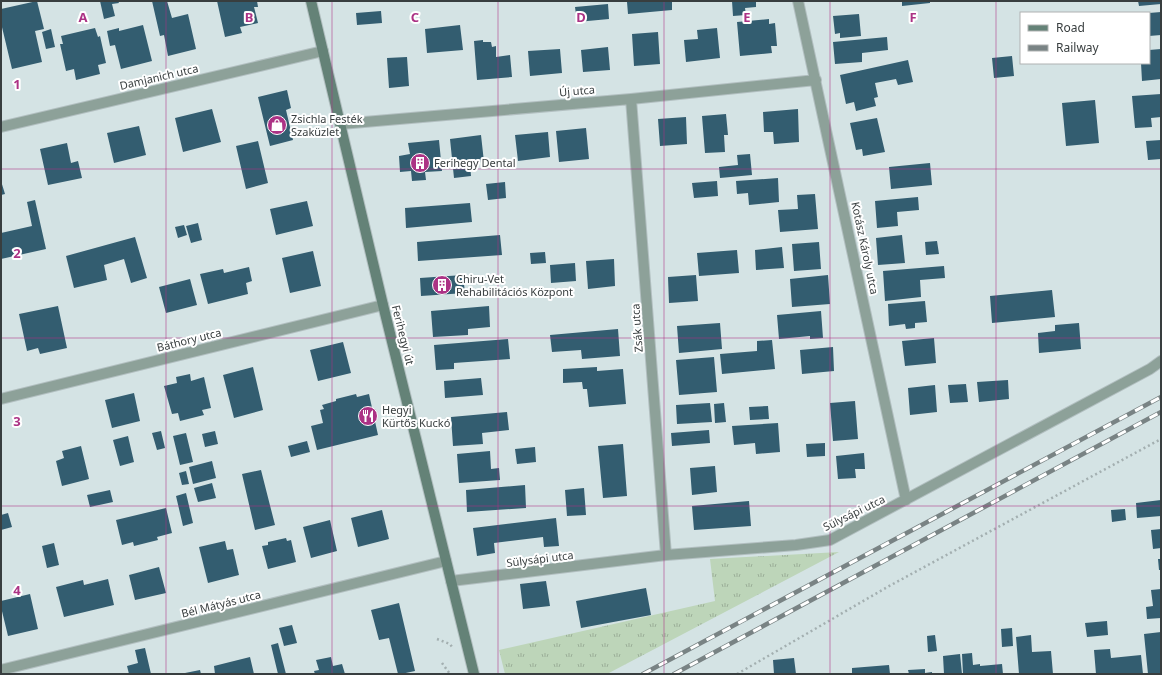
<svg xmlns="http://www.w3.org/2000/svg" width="1162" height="675" viewBox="0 0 1162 675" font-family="'Noto Sans',sans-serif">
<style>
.grass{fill:url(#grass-tufts)}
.building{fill:#335d70}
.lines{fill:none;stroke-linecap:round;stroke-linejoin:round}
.minor-casing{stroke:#b2bfc0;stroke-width:12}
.secondary-casing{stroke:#b2bfc0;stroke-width:12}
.path{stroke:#a3afb0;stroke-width:2.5;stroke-dasharray:2 3;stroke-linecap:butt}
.minor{stroke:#8da199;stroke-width:10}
.secondary{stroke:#648277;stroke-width:10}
.rail-casing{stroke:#798384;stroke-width:4.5}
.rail{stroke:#fff;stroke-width:3;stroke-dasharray:9;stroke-linecap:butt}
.grid{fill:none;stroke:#ac3285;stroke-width:1;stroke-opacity:0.55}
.labels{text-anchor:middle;stroke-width:4;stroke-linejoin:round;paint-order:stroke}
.street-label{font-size:11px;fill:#383e3f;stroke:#fff}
.poi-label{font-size:11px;fill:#383e3f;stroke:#fff;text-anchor:start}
.grid-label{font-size:13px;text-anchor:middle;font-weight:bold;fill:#ac3285;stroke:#fff;stroke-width:4;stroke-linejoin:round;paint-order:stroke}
</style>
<defs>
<pattern id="grass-tufts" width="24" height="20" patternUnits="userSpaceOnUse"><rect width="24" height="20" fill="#bdd5b9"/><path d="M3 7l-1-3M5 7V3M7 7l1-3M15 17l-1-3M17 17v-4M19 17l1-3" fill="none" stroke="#9bae98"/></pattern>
</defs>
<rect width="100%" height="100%" fill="#d4e3e4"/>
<!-- grass -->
<path class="grass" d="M 839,552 L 607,674 L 505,674 L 499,650 L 715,601 L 710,559 Z"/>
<!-- building -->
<path class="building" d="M 37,1 L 44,29 L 35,31 L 42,62 L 12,69 L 1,23 L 1,9 Z
M 100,1 L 118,1 L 119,3 L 112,4 L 115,16 L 104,19 Z
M 152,1 L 167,1 L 172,18 L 188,14 L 196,49 L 168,56 L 164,35 L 160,36 Z
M 217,1 L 257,1 L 258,7 L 254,7 L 258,23 L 240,27 L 242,33 L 225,37 Z
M 636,1 L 672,1 L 672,10 L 628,14 L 627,2 Z
M 732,1 L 756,1 L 756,7 L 745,8 L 746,15 L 733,16 Z
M 902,1 L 930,1 L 930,3 L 902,6 Z
M 1138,1 L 1161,1 L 1161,4 L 1139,6 Z
M 608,4 L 609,19 L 577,22 L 575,7 Z
M 381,11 L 382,23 L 357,25 L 356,13 Z
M 1161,12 L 1161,35 L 1149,36 L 1149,13 Z
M 859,14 L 861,36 L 840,38 L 840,33 L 835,34 L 833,16 Z
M 769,19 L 769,24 L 775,23 L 777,46 L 771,46 L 772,53 L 740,56 L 737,22 Z
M 143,25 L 152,61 L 121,69 L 115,45 L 110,46 L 107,31 L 119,28 L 119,31 Z
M 460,25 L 463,50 L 427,53 L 425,29 Z
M 95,28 L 98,37 L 100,36 L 106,63 L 98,65 L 100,74 L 76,80 L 74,69 L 66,71 L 60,44 L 63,44 L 61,36 Z
M 717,28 L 720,58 L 686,62 L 684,40 L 698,39 L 697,30 Z
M 51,29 L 55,47 L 46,49 L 42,32 Z
M 658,32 L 660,64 L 634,66 L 632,34 Z
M 887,37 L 888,50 L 862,53 L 862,62 L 835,64 L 833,42 Z
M 483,40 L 483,42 L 491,42 L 492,47 L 496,46 L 496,57 L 510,55 L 512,77 L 477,80 L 474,41 Z
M 608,47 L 610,70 L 583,72 L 581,50 Z
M 560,49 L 562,73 L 530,76 L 528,51 Z
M 1161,49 L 1161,79 L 1142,81 L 1141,63 L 1149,63 L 1149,50 Z
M 1012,56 L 1014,76 L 994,78 L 992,58 Z
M 407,57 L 409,86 L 389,88 L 387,58 Z
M 908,60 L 913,82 L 898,85 L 896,79 L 875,83 L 878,97 L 874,98 L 876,106 L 856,111 L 854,102 L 846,104 L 840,75 Z
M 287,90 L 291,108 L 286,110 L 293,140 L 270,146 L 258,97 Z
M 1161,94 L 1161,117 L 1151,118 L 1152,127 L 1135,128 L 1132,96 Z
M 1095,100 L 1099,143 L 1066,146 L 1062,103 Z
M 212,109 L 221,142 L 183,152 L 175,118 Z
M 798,109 L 799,142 L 774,144 L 773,132 L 764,132 L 763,112 Z
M 726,114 L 728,135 L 724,135 L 725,152 L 705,153 L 702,116 Z
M 686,117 L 687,144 L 660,146 L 658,119 Z
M 877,118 L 885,152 L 863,156 L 862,149 L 856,150 L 850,123 Z
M 139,126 L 146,155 L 114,163 L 107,133 Z
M 586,128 L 589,159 L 559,162 L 556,131 Z
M 548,132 L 550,157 L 518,161 L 515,135 Z
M 481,135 L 484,162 L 470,163 L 471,176 L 454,178 L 450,139 Z
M 439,140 L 442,171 L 425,172 L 426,180 L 412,181 L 411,171 L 400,172 L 399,156 L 410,154 L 408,143 Z
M 1161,140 L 1161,159 L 1148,160 L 1146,141 Z
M 258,141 L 268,183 L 246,189 L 236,146 Z
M 67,143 L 71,163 L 78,161 L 82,178 L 48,185 L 40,149 Z
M 750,154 L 752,175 L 720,178 L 719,167 L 738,165 L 737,155 Z
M 930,163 L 932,185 L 891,189 L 889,167 Z
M 778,178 L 779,202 L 749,205 L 748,193 L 737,194 L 736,181 Z
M 1,181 L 5,194 L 1,195 Z
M 717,181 L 718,196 L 694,198 L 692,183 Z
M 505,182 L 506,198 L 488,200 L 486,184 Z
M 815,194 L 818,229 L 780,232 L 778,210 L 798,209 L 797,195 Z
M 918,197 L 919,210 L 897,212 L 898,226 L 877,228 L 875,201 Z
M 35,200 L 46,249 L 1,259 L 1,233 L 32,226 L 27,202 Z
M 307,201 L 313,226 L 276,235 L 270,209 Z
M 470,203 L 472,222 L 406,228 L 405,208 Z
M 198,223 L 202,240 L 191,243 L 186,226 Z
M 184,225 L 187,235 L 178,238 L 175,227 Z
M 500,235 L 502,255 L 418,261 L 417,242 Z
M 902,235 L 905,263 L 878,265 L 876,238 Z
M 135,237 L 147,278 L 131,283 L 124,259 L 104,265 L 107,280 L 74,288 L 66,256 Z
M 937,241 L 939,254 L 926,255 L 925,242 Z
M 819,242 L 821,269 L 794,271 L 792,244 Z
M 782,247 L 784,268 L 756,270 L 755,250 Z
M 737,250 L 739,273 L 699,276 L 697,253 Z
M 313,251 L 321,286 L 290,293 L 282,258 Z
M 545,252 L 546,263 L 531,264 L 530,253 Z
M 614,259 L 615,286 L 588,289 L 586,261 Z
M 575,263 L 576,281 L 551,283 L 550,265 Z
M 944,266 L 945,278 L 920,280 L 921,297 L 885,301 L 883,271 Z
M 249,267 L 252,281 L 246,283 L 248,294 L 208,304 L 200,274 L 223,269 L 224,273 Z
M 463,275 L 465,293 L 421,296 L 420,278 Z
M 696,275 L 698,301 L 669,303 L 668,277 Z
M 828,275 L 830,304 L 792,307 L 790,279 Z
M 190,279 L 197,305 L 166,313 L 159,287 Z
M 1052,290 L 1055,317 L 992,323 L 990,296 Z
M 925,301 L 927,322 L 915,323 L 915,328 L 906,329 L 905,324 L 889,326 L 888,304 Z
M 58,306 L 67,348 L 40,354 L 38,348 L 27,351 L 19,314 Z
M 489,306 L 490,327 L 468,329 L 468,335 L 433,337 L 431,311 Z
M 821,311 L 823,338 L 810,339 L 810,336 L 779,339 L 777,315 Z
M 720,323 L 722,349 L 679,353 L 677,326 Z
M 1079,323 L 1081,349 L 1039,353 L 1038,333 L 1055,331 L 1055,325 Z
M 618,329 L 620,356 L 582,359 L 581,350 L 552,352 L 550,335 Z
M 934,338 L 936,363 L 905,366 L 902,341 Z
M 508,339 L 510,359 L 454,363 L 454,369 L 436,370 L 434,345 Z
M 772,340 L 775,369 L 722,374 L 720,354 L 757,351 L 757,341 Z
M 343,342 L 351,373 L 318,381 L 310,350 Z
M 833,347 L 834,371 L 802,374 L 800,350 Z
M 714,357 L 717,392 L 679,395 L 676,360 Z
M 253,367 L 263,410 L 234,418 L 223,375 Z
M 597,367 L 597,371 L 623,369 L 626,404 L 589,407 L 587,389 L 583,389 L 582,382 L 563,383 L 563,369 Z
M 190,374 L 191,381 L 204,377 L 211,408 L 202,410 L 204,415 L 180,421 L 178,413 L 172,414 L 164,386 L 177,383 L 176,377 Z
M 481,378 L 483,395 L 445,398 L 444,381 Z
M 1008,380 L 1009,399 L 979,402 L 977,382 Z
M 966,384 L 968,402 L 950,403 L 948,385 Z
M 935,385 L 937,412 L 910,415 L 908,388 Z
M 134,393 L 140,421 L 112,428 L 105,400 Z
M 356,394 L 357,397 L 369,394 L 378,435 L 317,450 L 311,426 L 323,423 L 320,410 L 324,409 L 322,405 L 336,401 L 336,399 Z
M 855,401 L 858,439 L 833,441 L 830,403 Z
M 710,403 L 712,422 L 677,424 L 676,405 Z
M 724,403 L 726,422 L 715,423 L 714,404 Z
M 768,406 L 769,419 L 750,420 L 749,407 Z
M 507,412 L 509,430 L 482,433 L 483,444 L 453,446 L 451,417 Z
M 778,423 L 780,452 L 756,454 L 755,443 L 734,445 L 732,426 Z
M 709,430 L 710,443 L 672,446 L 671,433 Z
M 161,431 L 165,448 L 157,450 L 152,433 Z
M 215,431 L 218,444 L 205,447 L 202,434 Z
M 186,433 L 193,462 L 180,465 L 173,436 Z
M 128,436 L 134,462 L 120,466 L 113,440 Z
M 307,441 L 310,452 L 291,457 L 288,446 Z
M 825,443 L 825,456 L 807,457 L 806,444 Z
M 623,444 L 627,496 L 603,498 L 598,446 Z
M 81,446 L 89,479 L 62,486 L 56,461 L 64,458 L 62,451 Z
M 535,447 L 536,462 L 517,464 L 515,449 Z
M 490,451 L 491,469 L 499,468 L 500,480 L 459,483 L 457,454 Z
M 864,453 L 865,469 L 855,469 L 856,478 L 838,479 L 836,456 Z
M 212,461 L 216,478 L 193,484 L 189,467 Z
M 715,466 L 717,492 L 692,495 L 690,468 Z
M 261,470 L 275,525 L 255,530 L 242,474 Z
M 186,471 L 189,484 L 182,485 L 179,473 Z
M 212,483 L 216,498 L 198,502 L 194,488 Z
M 525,485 L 526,508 L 467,512 L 466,490 Z
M 584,488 L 586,515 L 567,516 L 565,490 Z
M 110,490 L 113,502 L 90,507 L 87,495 Z
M 186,493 L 193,523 L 183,526 L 176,496 Z
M 1161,500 L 1161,516 L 1137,518 L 1136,503 Z
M 749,501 L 751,526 L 694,530 L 692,506 Z
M 166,508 L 172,533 L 157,537 L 158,540 L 134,546 L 133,542 L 122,545 L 116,520 Z
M 1125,509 L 1126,520 L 1112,522 L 1111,510 Z
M 382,510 L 389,539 L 358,547 L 351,518 Z
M 8,513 L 12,527 L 1,530 L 1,515 Z
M 556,518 L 559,546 L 544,547 L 543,537 L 494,543 L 495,553 L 477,556 L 473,528 Z
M 330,520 L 337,551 L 311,558 L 303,527 Z
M 1161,529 L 1161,548 L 1153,549 L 1151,530 Z
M 286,538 L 287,541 L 291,540 L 296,562 L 268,569 L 262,546 L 268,545 L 268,542 Z
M 225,541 L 227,550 L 233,549 L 239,575 L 208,583 L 199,547 Z
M 54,543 L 59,565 L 47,568 L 42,546 Z
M 1158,559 L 1161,559 L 1161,570 L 1159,570 Z
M 159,567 L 166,593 L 135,600 L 129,575 Z
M 108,579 L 114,605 L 64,617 L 56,587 L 83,580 L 84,585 Z
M 546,581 L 550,606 L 523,609 L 520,584 Z
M 646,588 L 651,615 L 581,628 L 576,601 Z
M 1161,589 L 1161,618 L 1147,619 L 1146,607 L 1153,606 L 1151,590 Z
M 30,594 L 38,629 L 8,636 L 1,607 L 1,601 Z
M 399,603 L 415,671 L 401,674 L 398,674 L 389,638 L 379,640 L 371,610 Z
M 1107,621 L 1108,635 L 1087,637 L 1085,623 Z
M 292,625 L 297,643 L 284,646 L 279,628 Z
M 1012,628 L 1013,646 L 1002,647 L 1001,629 Z
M 1161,632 L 1161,673 L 1148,674 L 1144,634 Z
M 935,635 L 937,651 L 928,652 L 927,636 Z
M 1031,635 L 1032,652 L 1051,651 L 1053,674 L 1019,674 L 1016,637 Z
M 278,643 L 286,674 L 278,674 L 271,645 Z
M 145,648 L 151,674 L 129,674 L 127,666 L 138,663 L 135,650 Z
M 1110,649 L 1111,658 L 1141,655 L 1143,674 L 1096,674 L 1094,650 Z
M 972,653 L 973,665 L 980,664 L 980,666 L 1002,664 L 1003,674 L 963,674 L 962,654 Z
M 960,654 L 962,674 L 944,674 L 943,656 Z
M 250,657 L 254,674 L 215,674 L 214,666 Z
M 331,657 L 333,666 L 342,664 L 345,674 L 315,674 L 314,671 L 319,670 L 316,660 Z
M 794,658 L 796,674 L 774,674 L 773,660 Z
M 889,665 L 890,674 L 852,674 L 852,668 Z
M 925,669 L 925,673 L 932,672 L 932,674 L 909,674 L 908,670 Z
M 200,670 L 201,674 L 185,674 L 185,673 Z"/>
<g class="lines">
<!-- minor casing -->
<g class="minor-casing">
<path id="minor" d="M 798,1 L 906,500
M 631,99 L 666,555
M 341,124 L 631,99 L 816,80
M 1,127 L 323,51
M 1,399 L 383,305
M 451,581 L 666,555 L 796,545 L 830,540 L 1150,369 L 1161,361
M 1,670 L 446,561"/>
</g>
<!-- secondary casing -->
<g class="secondary-casing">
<path id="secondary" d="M 311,1 L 383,305 L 474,674"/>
</g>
<!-- path -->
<path class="path" d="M 437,639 L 450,644 L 452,647
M 442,663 L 450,674
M 737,674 L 891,585 L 1161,439"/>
<!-- minor -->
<use href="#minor" class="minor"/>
<!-- secondary -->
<use href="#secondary" class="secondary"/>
<!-- rail casing -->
<g class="rail-casing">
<path id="rail" d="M 643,674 L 1161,397
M 674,674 L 1161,412"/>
</g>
<!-- rail -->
<use href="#rail" class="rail"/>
</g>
<!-- grid -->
<path class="grid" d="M 166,1 L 166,674M 332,1 L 332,674M 498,1 L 498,674M 664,1 L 664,674M 830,1 L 830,674M 996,1 L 996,674M 1,169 L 1161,169M 1,338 L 1161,338M 1,506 L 1161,506"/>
<!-- icons -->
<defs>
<g id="shop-disc" transform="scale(1)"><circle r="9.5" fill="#ac3285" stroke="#fff"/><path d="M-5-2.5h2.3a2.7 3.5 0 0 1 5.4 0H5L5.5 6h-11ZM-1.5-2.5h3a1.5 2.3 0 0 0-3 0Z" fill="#fff"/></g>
<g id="building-disc" transform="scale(1)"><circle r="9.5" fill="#ac3285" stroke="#fff"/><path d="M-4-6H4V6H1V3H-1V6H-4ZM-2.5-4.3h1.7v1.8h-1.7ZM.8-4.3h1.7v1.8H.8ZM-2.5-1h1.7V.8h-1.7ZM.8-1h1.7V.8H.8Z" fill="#fff"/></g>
<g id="restaurant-disc" transform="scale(1)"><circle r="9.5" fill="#ac3285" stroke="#fff"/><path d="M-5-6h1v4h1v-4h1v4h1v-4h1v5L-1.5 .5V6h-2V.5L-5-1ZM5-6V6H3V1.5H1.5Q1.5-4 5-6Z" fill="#fff"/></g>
</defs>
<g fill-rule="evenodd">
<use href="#shop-disc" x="277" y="125"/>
<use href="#building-disc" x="420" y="163"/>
<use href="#building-disc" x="442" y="285"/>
<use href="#restaurant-disc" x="368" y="416"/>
</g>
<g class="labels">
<!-- street labels -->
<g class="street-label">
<text transform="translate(159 77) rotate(-13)" y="4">Damjanich utca</text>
<text transform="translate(577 91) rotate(-5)" y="4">Új utca</text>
<text transform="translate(865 248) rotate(78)" y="4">Kotász Károly utca</text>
<text transform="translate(637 328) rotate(-94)" y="4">Zsák utca</text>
<text transform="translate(403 335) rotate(76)" y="4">Ferihegyi út</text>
<text transform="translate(189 340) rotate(-14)" y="4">Báthory utca</text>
<text transform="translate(854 513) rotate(-26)" y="4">Sülysápi utca</text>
<text transform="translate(540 559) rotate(-7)" y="4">Sülysápi utca</text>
<text transform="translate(221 604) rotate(-14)" y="4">Bél Mátyás utca</text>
</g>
<!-- poi labels -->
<g class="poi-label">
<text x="291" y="123">Zsichla Festék<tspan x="291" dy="13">Szaküzlet</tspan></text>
<text x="434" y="167">Ferihegy Dental</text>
<text x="456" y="283">Chiru-Vet<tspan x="456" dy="13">Rehabilitációs Központ</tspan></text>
<text x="382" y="414">Hegyi<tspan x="382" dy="13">Kürtős Kuckó</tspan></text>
</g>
</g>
<g class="grid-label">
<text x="83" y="22">A</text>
<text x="249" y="22">B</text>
<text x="415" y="22">C</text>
<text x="581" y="22">D</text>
<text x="747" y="22">E</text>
<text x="913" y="22">F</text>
<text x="17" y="89">1</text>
<text x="17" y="258">2</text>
<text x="17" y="426">3</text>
<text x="17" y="595">4</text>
</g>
<!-- border -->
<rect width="1162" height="675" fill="none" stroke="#383e3f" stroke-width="4"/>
<!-- legend -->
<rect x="1020" y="12" width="130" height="52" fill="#ffffff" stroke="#afb2b2"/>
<rect x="1028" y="25" width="20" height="6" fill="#648277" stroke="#afb2b2"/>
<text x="1056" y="32" font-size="12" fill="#383e3f">Road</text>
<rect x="1028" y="45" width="20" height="6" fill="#798384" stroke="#afb2b2"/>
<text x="1056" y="52" font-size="12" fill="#383e3f">Railway</text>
</svg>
